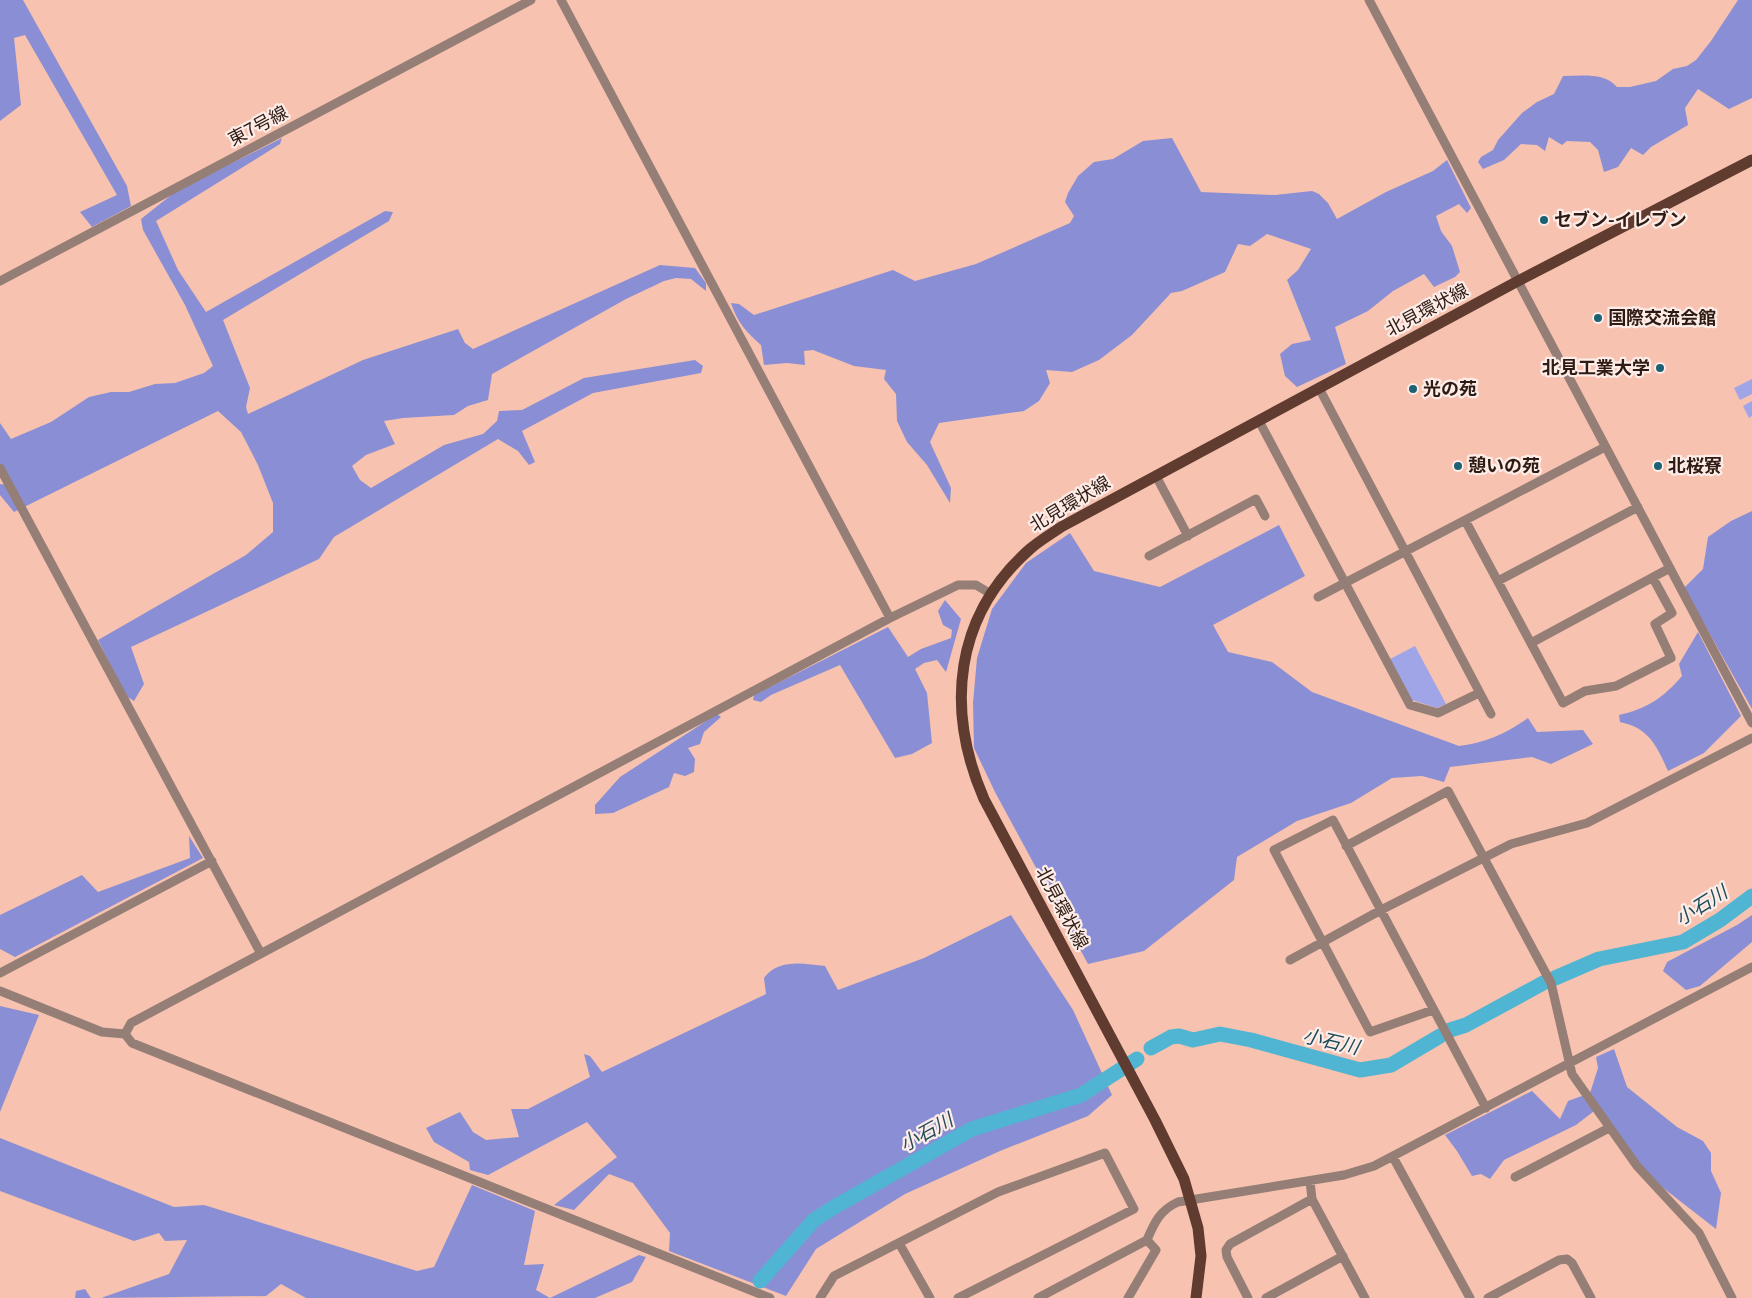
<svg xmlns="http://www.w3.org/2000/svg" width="1752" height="1298" viewBox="0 0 1752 1298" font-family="Georgia,'Noto Sans JP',serif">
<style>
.green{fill:#a0a5e8}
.forest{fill:#8a8fd5}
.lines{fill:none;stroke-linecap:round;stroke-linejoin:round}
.river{stroke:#4fb5d2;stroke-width:15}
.minor{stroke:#947e76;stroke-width:9}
.major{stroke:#603b2f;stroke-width:11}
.poi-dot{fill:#1d6174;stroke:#fdece7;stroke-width:2}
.labels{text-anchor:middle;stroke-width:4.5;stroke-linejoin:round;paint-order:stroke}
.street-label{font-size:18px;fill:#2e1b14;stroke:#fdece7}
.poi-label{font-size:18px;font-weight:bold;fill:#2e1b14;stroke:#fdece7;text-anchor:start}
.water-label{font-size:19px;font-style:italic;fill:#204d5a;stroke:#fdece7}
</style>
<rect width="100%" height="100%" fill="#f7c2af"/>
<!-- green -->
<path class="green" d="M 1752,379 L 1752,394 L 1740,400 L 1734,388 Z
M 1752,401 L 1752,416 L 1749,418 L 1743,406 Z
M 1415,646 L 1446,704 L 1437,708 L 1412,700 L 1390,659 Z"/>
<!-- forest -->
<path class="forest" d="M 0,0 L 23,0 L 127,186 L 131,206 L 92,227 L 80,212 L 117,195 L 25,35 L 14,38 L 21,105 L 0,121 Z
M 1738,0 L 1752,0 L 1752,98 L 1729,109 L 1698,89 L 1685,108 L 1688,125 L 1651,147 L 1643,155 L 1631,148 L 1618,167 L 1604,172 L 1598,150 L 1590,142 L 1567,141 L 1562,145 L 1549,137 L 1545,151 L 1537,145 L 1521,144 L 1504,160 L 1483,169 L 1478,162 L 1481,157 L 1493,150 L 1498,140 L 1522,113 L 1537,102 L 1554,94 L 1563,76 C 1582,76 1604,72 1617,87 L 1630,87 L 1656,81 L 1673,69 L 1687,66 L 1696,60 L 1711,41 Z
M 282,138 L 280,144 L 156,221 L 178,270 L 206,312 L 385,211 L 393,212 L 389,221 L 223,320 L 250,388 L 246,407 L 248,414 L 363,360 L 458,329 L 465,343 L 473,349 L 660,265 L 695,268 L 706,283 L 706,291 L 691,279 L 676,278 L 664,281 L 626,299 L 492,374 L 488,400 L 468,406 L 454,415 L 403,418 L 384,421 L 395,444 L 366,455 L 352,466 L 360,480 L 371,488 L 444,445 L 483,434 L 497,421 L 499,411 L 522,410 L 584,378 L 695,360 L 703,366 L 701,373 L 593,393 L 522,431 L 535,462 L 529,465 L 518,451 L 498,439 L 334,537 L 319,559 L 131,647 L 144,684 L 134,701 L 126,696 L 98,640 L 246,555 L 273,532 L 273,503 L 258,465 L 241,432 L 218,411 L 14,512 L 0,495 L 0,484 L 8,485 L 0,464 L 0,423 L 11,439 L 51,422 L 89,397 L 111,392 L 129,392 L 155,384 L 175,383 L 204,373 L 213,366 L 185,305 L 143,230 L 141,219 L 175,192 Z
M 1172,138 L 1201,192 L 1275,195 L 1312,191 L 1319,194 L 1328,203 L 1337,219 L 1386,192 L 1433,171 L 1447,160 L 1471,208 L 1467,213 L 1459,204 L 1436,216 L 1441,231 L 1452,246 L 1460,272 L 1455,277 L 1434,287 L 1424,274 L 1393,291 L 1368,311 L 1335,327 L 1346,364 L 1297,387 L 1285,376 L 1280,354 L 1292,344 L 1311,340 L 1287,280 L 1298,270 L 1311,249 L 1267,234 L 1250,246 L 1238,244 L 1225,272 L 1182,291 L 1171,293 L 1132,335 L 1099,360 L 1072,372 L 1046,370 L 1050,383 L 1039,401 L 1024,411 L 939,423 L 930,442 L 951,488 L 950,503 L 927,465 L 907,442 L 897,421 L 896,394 L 884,379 L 886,370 L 854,366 L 813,350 L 804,351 L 805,365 L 787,363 L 764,365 L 761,345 C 747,333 737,322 731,303 L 739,304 L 754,315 L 893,270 L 915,281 L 976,264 L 1070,223 L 1074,216 L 1065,202 L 1068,193 L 1078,176 L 1094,162 L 1113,159 L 1143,141 Z
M 1752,511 L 1752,709 L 1684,588 L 1703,569 L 1708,537 L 1731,521 Z
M 1279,525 L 1305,576 L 1213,625 L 1228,652 L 1272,662 L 1312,692 L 1459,746 C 1487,742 1505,734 1528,718 L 1537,732 L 1583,730 L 1593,744 L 1551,764 L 1532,757 L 1450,767 L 1444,782 L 1422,776 L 1392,778 L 1351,803 L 1297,821 L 1237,857 L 1234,880 L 1144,951 L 1088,964 L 995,792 L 974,748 L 973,703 L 977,658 L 992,609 L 1026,563 L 1070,533 L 1094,571 L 1160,587 Z
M 945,600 L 961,619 L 946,672 L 937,660 L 924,663 L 915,669 L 927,693 L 932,743 L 912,754 L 895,758 L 840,665 L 771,695 L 761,702 L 753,700 L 754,695 L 888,627 L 908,657 L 921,649 L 951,638 L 952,630 L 943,625 L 938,611 Z
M 1698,632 L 1741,716 L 1704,753 L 1668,771 C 1657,746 1649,728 1620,722 L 1619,715 C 1647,709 1664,697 1682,676 L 1679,664 Z
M 717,714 L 721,717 L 704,732 L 700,744 L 688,748 L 695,759 L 694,772 L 685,776 L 674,773 L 669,787 L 613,813 L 595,814 L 595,805 L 620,777 Z
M 189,836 L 203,858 L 15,957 L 0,949 L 0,915 L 82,875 L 98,892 L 190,858 Z
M 1011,915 L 1073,1010 L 1112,1095 L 1088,1116 L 1000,1151 L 905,1194 L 816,1249 L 786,1296 L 669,1251 L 670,1233 L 633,1183 L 609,1174 L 574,1210 L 554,1205 L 617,1157 L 587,1122 L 488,1175 L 470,1170 L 469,1162 L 434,1142 L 426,1128 L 460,1112 L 473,1132 L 486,1140 L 519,1137 L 511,1109 L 528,1109 L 590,1077 L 584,1054 L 590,1056 L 602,1072 L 766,994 L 764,978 C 779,958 804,964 825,966 L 838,990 L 924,958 Z
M 1752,915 L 1752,942 L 1700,986 L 1686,990 L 1663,971 L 1667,962 L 1737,925 Z
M 0,1006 L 39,1015 L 0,1112 Z
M 1614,1049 L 1627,1087 L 1677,1127 L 1703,1141 L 1711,1153 L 1711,1171 L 1721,1193 L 1716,1229 L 1662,1187 L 1640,1165 L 1598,1108 L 1576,1125 L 1504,1160 L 1490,1179 L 1481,1174 L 1472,1176 L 1457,1151 L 1445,1135 L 1532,1091 L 1560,1119 L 1568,1101 L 1590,1093 L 1598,1068 L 1596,1057 Z
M 0,1138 L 174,1207 L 204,1205 L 417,1271 L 434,1267 L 472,1185 L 535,1211 L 524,1265 L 544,1264 L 536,1290 L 550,1298 L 639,1255 L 646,1257 L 632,1282 L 595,1298 L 306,1298 L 281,1284 L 266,1296 L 101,1298 L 169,1274 L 187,1240 L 165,1241 L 159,1233 L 134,1241 L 0,1191 Z
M 85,1289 L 91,1298 L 75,1298 L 76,1291 Z"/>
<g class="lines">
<!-- river -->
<path class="river" d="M 1555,978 L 1599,959 L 1683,942 L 1720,920 L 1752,896
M 1450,1030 L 1466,1025 L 1545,982
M 1151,1048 L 1171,1037 L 1179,1036 L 1193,1040 L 1220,1034 L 1251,1040 L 1360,1070 L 1391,1065 L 1440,1036
M 760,1281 L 814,1220 L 836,1206 L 972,1129 L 1081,1095 L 1137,1059"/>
<!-- minor -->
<path class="minor" d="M 561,0 L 890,618
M 1369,0 L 1752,723
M 0,281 L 531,0
M 1319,388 L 1491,714
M 1259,421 L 1410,705 L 1438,713 L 1479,693
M 0,468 L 260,952
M 1156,476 L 1188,536
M 1466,522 L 1563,703 L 1585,691 L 1616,686 L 1671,658 L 1655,624 L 1672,613 L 1653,578
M 1149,556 L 1256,499 L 1265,516
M 1498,581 L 1638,507
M 1318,597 L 1605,447
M 1531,643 L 1670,568
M 1346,846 L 1448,791 L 1551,983 L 1572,1074 L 1637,1166 L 1699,1233 L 1732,1298
M 1290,960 L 1381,910 L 1511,844 L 1587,823 L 1752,738
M 0,973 L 212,861
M 0,991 L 102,1032 L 125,1034 L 132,1043 L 770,1298
M 1433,1010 L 1370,1032 L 1274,850 L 1333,820 L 1486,1108
M 125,1034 L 131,1023 L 890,618 L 958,585 L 976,585 L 991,594
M 1393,1157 L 1470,1298
M 1515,1177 L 1609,1128
M 1312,1199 L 1365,1298
M 899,1243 L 930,1298
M 820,1298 L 834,1276 L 998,1192 L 1105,1153 L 1134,1209 L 958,1298
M 1038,1298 L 1147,1240 C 1154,1223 1160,1210 1178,1202 L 1344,1175 L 1374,1166 L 1752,967
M 1128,1298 L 1156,1250 L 1147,1240
M 1248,1298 L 1227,1257 L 1226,1250 L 1230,1244 L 1312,1199 L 1310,1181
M 1266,1298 L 1343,1256
M 1488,1298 L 1559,1260 L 1567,1259 L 1572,1263 L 1591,1298"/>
<!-- major -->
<path class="major" d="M 1196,1298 L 1201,1256 L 1198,1228 L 1184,1179 L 1155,1120 L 984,799 C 945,709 954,616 1030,549 C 1039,541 1051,534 1061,527 L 1518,281 L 1752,160"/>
</g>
<!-- markers -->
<g class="poi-dot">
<circle cx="1544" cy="220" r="5"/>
<circle cx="1598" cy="318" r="5"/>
<circle cx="1660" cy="368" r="5"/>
<circle cx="1413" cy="389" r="5"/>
<circle cx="1458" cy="466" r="5"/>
<circle cx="1658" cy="466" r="5"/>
</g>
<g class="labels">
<!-- street labels -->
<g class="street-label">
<text transform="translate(258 126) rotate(-28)" y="6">東7号線</text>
<text transform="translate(1427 310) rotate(-28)" y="6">北見環状線</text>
<text transform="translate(1070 504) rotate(-31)" y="6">北見環状線</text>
<text transform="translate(1062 908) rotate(62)" y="6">北見環状線</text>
</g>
<!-- poi labels -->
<g class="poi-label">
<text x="1554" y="226">セブン-イレブン</text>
<text x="1608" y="324">国際交流会館</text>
<text x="1650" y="374" text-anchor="end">北見工業大学</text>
<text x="1423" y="395">光の苑</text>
<text x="1468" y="472">憩いの苑</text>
<text x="1668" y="472">北桜寮</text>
</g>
<!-- water labels -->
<g class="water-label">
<text transform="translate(1701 905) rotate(-32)" y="7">小石川</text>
<text transform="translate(1331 1041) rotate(13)" y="7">小石川</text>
<text transform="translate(926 1132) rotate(-29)" y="7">小石川</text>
</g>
</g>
</svg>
